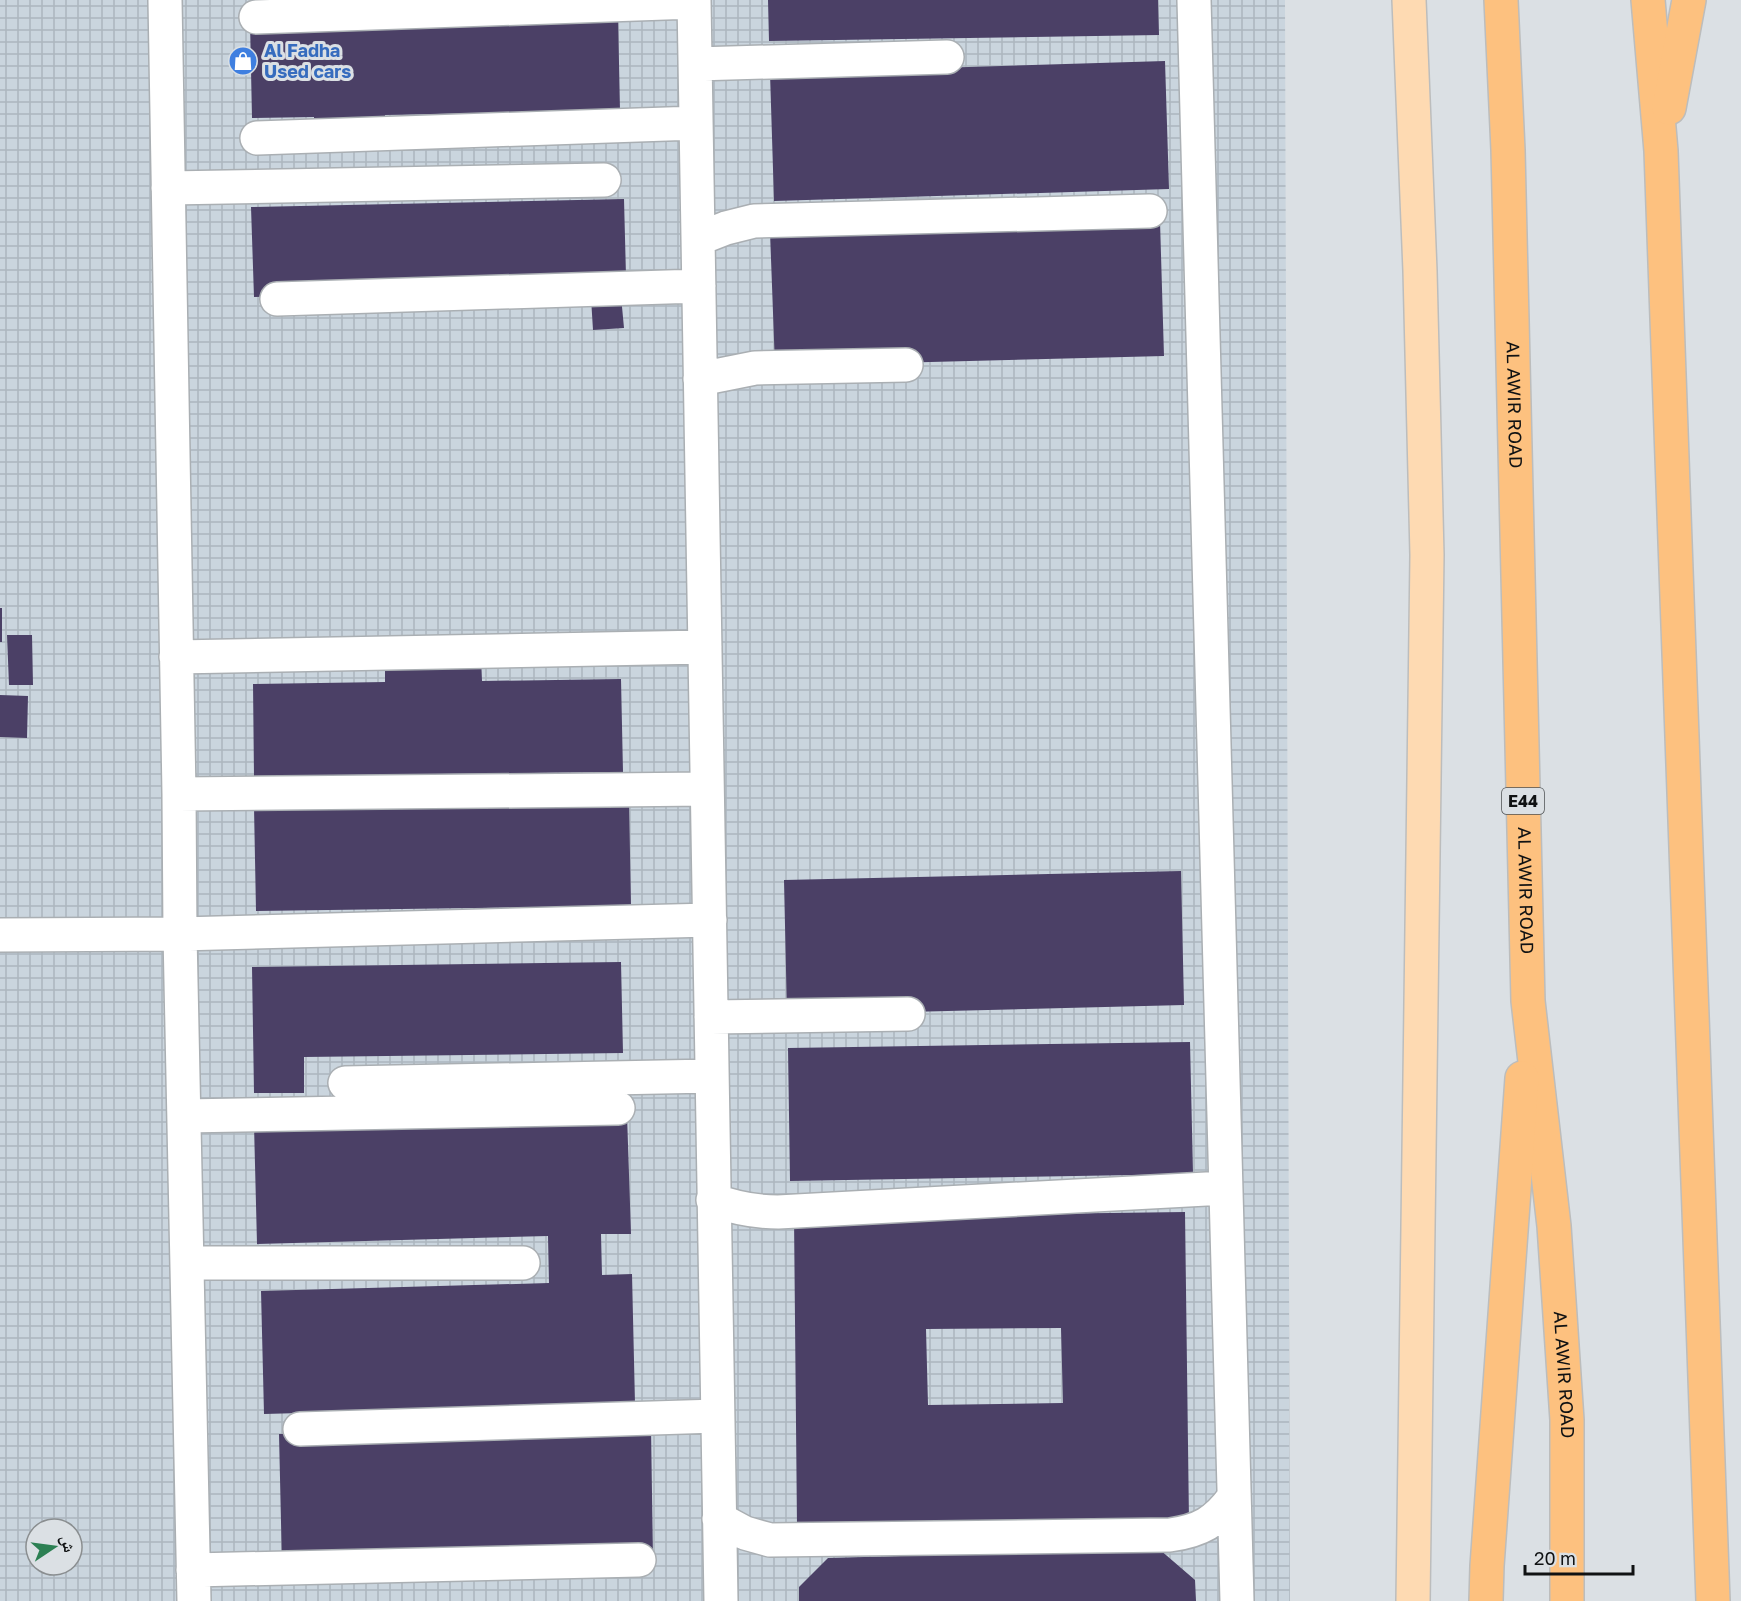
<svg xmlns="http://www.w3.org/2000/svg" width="1741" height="1601" viewBox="0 0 1741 1601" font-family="'Golos Text','Noto Naskh Arabic',sans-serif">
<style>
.industrial{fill:url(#industrial-grid);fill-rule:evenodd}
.building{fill:#4b4066;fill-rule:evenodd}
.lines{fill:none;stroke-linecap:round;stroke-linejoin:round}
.minor-casing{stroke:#aaafb3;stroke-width:36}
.major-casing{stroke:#bcbdbd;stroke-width:36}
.highway-casing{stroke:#bcbdbd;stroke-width:36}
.minor{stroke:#fff;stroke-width:33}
.major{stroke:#fedab2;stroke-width:33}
.highway{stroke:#fdc17f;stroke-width:33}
.labels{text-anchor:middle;stroke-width:6;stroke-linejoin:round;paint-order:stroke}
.shield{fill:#dbe0e4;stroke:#4d5052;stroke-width:1.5}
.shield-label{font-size:16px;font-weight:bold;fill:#101213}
.shop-label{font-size:18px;font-weight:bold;fill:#366cbe;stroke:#dbe0e4;text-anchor:start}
.street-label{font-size:18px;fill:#101213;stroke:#dbe0e4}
</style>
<defs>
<pattern id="industrial-grid" width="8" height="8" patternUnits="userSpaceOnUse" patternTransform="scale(1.5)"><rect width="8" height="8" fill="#cad5de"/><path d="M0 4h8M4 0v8" fill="none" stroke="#acb6be"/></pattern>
</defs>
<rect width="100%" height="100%" fill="#dbe0e4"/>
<!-- industrial -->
<path class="industrial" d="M 0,0 L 1285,0 L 1290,1601 L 0,1601 ZM 36,1529 L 72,1529 L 72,1565 L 36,1565 Z"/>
<!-- building -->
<path class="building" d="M 768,0 L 1158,0 L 1159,35 L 769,41 Z
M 618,15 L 620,111 L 486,128 L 486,113 L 385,115 L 386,134 L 314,135 L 314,117 L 252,118 L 250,22 Z
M 1165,61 L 1169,189 L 774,201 L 770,73 Z
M 624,199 L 626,276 L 572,290 L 254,297 L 251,207 Z
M 1160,221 L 1164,356 L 775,366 L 770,232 Z
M 621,296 L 624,328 L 593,330 L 591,298 Z
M 0,608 L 2,608 L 2,642 L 0,642 Z
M 7,635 L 32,635 L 33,685 L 9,685 Z
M 481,657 L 482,681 L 621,679 L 623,772 L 254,776 L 253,684 L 385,682 L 385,658 Z
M 0,695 L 28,696 L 27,738 L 0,737 Z
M 629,801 L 631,906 L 256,911 L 254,807 Z
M 1181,871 L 1184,1005 L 787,1015 L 784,880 Z
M 621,962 L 623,1053 L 304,1057 L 304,1093 L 254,1093 L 252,967 Z
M 1190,1042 L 1193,1174 L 790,1181 L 788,1048 Z
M 627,1115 L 631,1234 L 601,1234 L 602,1275 L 632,1274 L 635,1404 L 264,1414 L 261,1291 L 549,1283 L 548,1236 L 257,1244 L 254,1125 Z
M 1185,1212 L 1189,1522 L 797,1526 L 794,1217 ZM 1061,1328 L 1063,1403 L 928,1405 L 926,1329 Z
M 651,1428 L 653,1559 L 282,1565 L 279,1434 Z
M 1159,1549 L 1195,1580 L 1196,1601 L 799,1601 L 799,1587 L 828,1558 Z"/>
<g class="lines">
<!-- minor casing -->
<g class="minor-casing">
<path id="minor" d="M 165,0 L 179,794 L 180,934 L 194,1601
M 694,0 L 721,1601
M 1194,0 L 1237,1601
M 256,17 L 694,2
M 696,64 L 947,57
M 257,138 L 696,123
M 168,188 L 604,180
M 698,239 L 726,228 L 754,221 L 1150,211
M 277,299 L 699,286
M 700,379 L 755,368 L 906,365
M 176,657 L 705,647
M 179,794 L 707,789
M 0,935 L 180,934 L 710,920
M 711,1017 L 908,1014
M 345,1083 L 712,1076
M 184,1116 L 618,1108
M 713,1200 C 735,1208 754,1212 778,1212 L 1225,1188
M 187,1263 L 523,1263
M 300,1429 L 717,1416
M 719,1519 L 745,1533 L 770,1540 L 1170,1535 C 1200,1531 1216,1522 1234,1497
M 193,1570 L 639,1560"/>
</g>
<!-- major casing -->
<g class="major-casing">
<path id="major" d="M 1409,0 L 1420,271 L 1427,555 L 1413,1601"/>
</g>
<!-- highway casing -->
<g class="highway-casing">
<g id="highway">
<path id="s1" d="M 1501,0 L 1508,150 L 1528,1001 L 1554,1226 L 1567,1420 L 1567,1601"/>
<path d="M 1648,0 L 1661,151 L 1713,1601"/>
<path d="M 1669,108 L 1689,0"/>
<path d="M 1486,1601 L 1487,1566 L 1522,1078"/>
</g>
</g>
<!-- minor -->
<use href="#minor" class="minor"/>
<!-- major -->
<use href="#major" class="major"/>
<!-- highway -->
<use href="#highway" class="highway"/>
</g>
<!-- icons -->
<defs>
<g id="shop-disc" transform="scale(1.5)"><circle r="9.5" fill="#3f7fe0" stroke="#dbe0e4"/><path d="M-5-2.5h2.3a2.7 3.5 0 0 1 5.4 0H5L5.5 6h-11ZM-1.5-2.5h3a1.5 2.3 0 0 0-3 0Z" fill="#fff"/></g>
</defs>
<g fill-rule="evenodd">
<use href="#shop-disc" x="243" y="61"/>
</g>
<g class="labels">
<!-- shield labels -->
<rect class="shield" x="1502" y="788" width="42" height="26" rx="4.5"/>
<g class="shield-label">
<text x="1523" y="807">E44</text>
</g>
<!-- shop labels -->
<g class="shop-label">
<text x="264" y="57">Al Fadha<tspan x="264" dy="21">Used cars</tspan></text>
</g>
<!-- street labels -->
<g class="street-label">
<text dy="6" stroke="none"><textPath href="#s1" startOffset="405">AL AWIR ROAD</textPath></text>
<text dy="6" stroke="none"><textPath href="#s1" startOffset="891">AL AWIR ROAD</textPath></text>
<text dy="6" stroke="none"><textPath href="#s1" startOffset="1377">AL AWIR ROAD</textPath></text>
</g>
</g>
<!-- north arrow -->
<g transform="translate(54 1547) rotate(77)"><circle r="28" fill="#dbe0e4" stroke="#8a8e90" stroke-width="1.5"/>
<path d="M0-4.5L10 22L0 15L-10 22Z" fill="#2c8053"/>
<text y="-9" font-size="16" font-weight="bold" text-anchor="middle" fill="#101213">ش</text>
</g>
<!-- scale -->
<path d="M1525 1565v9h108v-9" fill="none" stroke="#101213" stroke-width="3"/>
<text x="1534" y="1565" font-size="18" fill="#101213" stroke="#dbe0e4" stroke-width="4.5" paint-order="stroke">20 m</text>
</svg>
